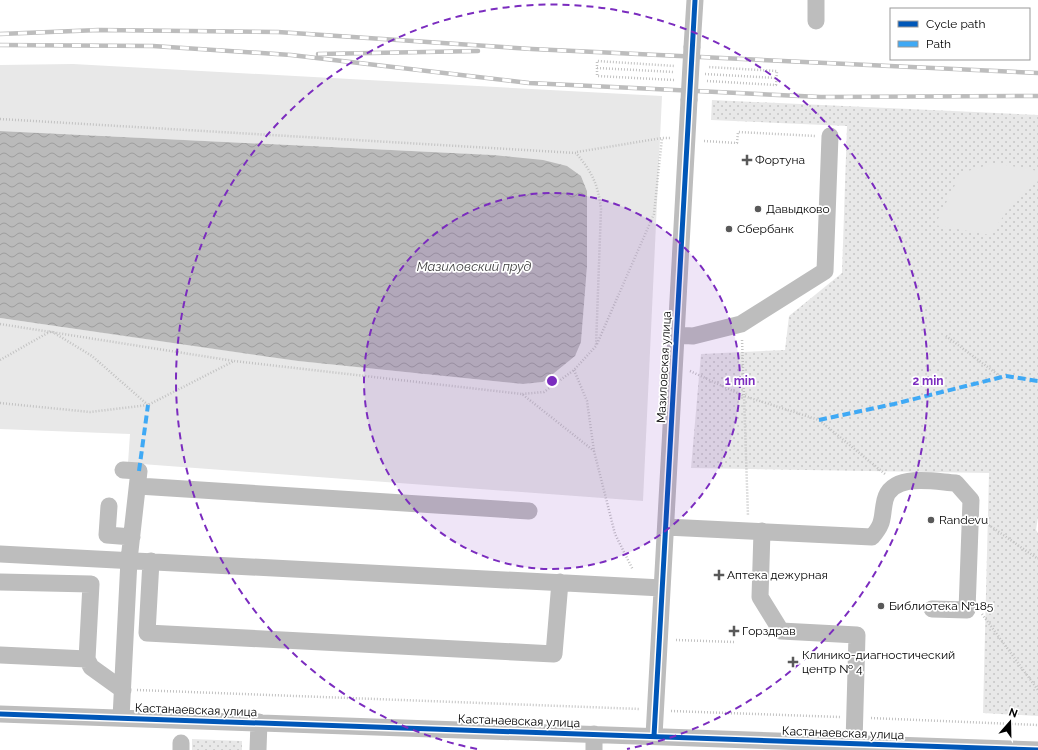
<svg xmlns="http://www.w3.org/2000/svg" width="1038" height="750" viewBox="0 0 1038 750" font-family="Raleway,sans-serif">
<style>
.grass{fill:url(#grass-dots)}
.park{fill:#e8e8e8}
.water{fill:url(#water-waves)}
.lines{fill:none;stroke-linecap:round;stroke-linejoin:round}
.path{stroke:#c2c2c2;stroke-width:2.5;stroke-dasharray:1 2;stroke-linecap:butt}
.minor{stroke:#bdbdbd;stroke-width:17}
.rail-casing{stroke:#bdbdbd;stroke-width:4.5}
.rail{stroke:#fff;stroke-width:3;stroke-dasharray:9;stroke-linecap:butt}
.minor-bridge{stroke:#bdbdbd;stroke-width:17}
.quiet{stroke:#3fa9f5;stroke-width:4;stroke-dasharray:8 4;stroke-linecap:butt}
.cycleway-casing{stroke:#fff;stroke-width:8}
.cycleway{stroke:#0057b8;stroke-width:5}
.ring{fill:none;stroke:#7b2cbf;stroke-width:2;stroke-dasharray:7 5}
.poi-dot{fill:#595959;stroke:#fff;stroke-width:1.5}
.labels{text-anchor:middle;stroke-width:3.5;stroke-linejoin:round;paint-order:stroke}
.poi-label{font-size:12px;fill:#000;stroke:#fff;text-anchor:start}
.street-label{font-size:12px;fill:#000;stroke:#fff}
.water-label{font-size:13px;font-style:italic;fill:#3d3d3d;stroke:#fff}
.centre{fill:#7b2cbf;stroke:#fff;stroke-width:2}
.ring-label{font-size:12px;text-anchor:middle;font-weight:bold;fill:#7b2cbf;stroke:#fff;stroke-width:3.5;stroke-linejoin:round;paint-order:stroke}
</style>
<defs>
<pattern id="grass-dots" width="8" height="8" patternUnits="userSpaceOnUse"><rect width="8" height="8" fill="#e8e8e8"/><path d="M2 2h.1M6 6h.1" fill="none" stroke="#c5c5c5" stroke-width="1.8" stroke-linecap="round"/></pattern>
<pattern id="water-waves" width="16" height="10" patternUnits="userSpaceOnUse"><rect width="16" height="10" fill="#bababa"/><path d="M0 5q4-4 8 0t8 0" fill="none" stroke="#9e9e9e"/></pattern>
</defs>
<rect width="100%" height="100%" fill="#fff"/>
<!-- grass -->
<path class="grass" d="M 712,100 L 1038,115 L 1038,517 L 1036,530 L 1038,533 L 1038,716 L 983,713 L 989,473 L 691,468 L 701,354 L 785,350 L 789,316 L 842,273 L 847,126 L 711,120 Z
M 192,739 L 242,741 L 242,750 L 192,750 Z"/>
<!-- park -->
<path class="park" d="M 73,64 L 662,96 L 643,501 L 128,463 L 130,434 L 0,429 L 0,318 L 299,361 L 523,384 L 543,382 L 581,342 L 587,267 L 587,191 L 581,176 L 493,155 L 0,131 L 0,65 Z
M 995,163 L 1038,171 L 1038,181 L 1015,200 L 990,235 L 935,225 L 961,173 Z"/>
<!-- water -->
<path class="water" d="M 0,131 L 493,155 L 543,160 L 567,166 L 581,176 L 587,191 L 587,267 L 581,342 L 575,356 L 543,382 L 523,384 L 298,361 L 0,318 Z"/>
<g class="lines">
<!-- path -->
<path class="path" d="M 597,68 L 674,72
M 705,74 L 776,78
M 674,80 L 597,76 L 597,61 L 675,66
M 707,81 L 776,85 L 777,71 L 708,67
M 0,119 L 576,153 C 592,172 598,184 601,209 L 596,346 L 574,370 L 544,392 L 522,394
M 704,141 L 737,143 L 738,132 L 816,136
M 577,152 L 662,138 L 670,138
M 0,324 L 234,361 L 522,394 L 594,451
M 946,336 L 1001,377
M 742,340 L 744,396 L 819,420 L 885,474
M 597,344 L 654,214 L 662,138
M 0,360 L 51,331 L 92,356 L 148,405
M 574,370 L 587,401 L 594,451 L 615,534 L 633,570
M 690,371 L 744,396 L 748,516
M 0,403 L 90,412 L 148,405 L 234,361
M 986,523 L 1038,559
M 982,614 L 1038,690
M 676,640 L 734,642
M 137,690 L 640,709
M 671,711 L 840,717
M 871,718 L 1038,725"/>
<!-- minor -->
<path class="minor" d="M 816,0 L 816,21
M 692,47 L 695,0
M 675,335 L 693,336 L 741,324 L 825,271 L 830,136
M 138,486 L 529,511
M 109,506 L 107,535 L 132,537
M 666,527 L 872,537 C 885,522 881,518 885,500 C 892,472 935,482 956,483 L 971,500 L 967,610 L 932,609
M 762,531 L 760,597 L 781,631 L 857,635 L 854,743
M 0,554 L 662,588
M 151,561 L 147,633 L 554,654 L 560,582
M 0,582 L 91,584 L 87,659 L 91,667 L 123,690
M 0,655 L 87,659
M 0,714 L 1038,750
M 121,718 L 129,560 L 139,471 L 123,470
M 654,736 L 689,100
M 181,750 L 181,743
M 258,750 L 259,722
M 594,750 L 594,734"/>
<!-- rail casing -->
<g class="rail-casing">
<path id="rail" d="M 0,34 L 99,30 L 278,32 L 532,49 L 1038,73
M 0,45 L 153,46 L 291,55 L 529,83 L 821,97 L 1038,96
M 318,54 L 478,51"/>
</g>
<!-- rail -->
<use href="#rail" class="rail"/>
<!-- minor-bridge -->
<path class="minor-bridge" d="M 689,100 L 692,47"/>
<!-- quiet -->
<path class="quiet" d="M 819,420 L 894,404 L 1006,376 L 1038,381
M 139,471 L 148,405"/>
<!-- cycleway casing -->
<g class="cycleway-casing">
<path id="cycleway" d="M 0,714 L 1038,750
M 654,736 L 695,0"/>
</g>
<!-- cycleway -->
<use href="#cycleway" class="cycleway"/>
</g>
<!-- distance rings -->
<circle cx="552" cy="381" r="188" fill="#7b2cbf" fill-opacity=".12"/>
<g class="ring">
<circle cx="552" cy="381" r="188"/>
<path d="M477 749A376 376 0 1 1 627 749"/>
</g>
<!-- markers -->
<g class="poi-dot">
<path d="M745 154h4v4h4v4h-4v4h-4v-4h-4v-4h4z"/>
<circle cx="758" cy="209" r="4"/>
<circle cx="729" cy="229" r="4"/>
<circle cx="931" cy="520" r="4"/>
<path d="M717 569h4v4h4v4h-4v4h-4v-4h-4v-4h4z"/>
<circle cx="881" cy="606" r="4"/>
<path d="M732 625h4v4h4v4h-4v4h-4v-4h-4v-4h4z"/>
<path d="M791 656h4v4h4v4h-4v4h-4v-4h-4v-4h4z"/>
</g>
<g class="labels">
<!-- poi labels -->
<g class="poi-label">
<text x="755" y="164">Фортуна</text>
<text x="766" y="213">Давыдково</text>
<text x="737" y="233">Сбербанк</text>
<text x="939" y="524">Randevu</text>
<text x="727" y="579">Аптека дежурная</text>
<text x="889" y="610">Библиотека №185</text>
<text x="742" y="635">Горздрав</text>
<text x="802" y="659">Клинико-диагностический<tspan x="802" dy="14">центр № 4</tspan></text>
</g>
<!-- street labels -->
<g class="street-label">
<text transform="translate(664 367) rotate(-87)" y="4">Мазиловская улица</text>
<text transform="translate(196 710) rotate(2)" y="4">Кастанаевская улица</text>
<text transform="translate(519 721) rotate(2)" y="4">Кастанаевская улица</text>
<text transform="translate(843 733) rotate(2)" y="4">Кастанаевская улица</text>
</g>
<!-- water labels -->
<g class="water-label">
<text x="474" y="271">Мазиловский пруд</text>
</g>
</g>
<circle cx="552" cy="381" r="6" class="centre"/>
<g class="ring-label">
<text x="740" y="385">1 min</text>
<text x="928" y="385">2 min</text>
</g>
<!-- legend -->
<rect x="890" y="8" width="140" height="52" fill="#ffffff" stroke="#999999"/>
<rect x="898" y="21" width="20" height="6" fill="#0057b8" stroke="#999999"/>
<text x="926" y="28" font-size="12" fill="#000000">Cycle path</text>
<rect x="898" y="41" width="20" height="6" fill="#3fa9f5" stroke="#999999"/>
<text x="926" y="48" font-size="12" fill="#000000">Path</text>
<!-- north arrow -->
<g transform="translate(1010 722) rotate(20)" stroke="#ffffff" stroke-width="3" paint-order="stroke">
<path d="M0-3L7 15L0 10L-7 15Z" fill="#000000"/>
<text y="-6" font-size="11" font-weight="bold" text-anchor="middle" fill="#000000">N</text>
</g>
</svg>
